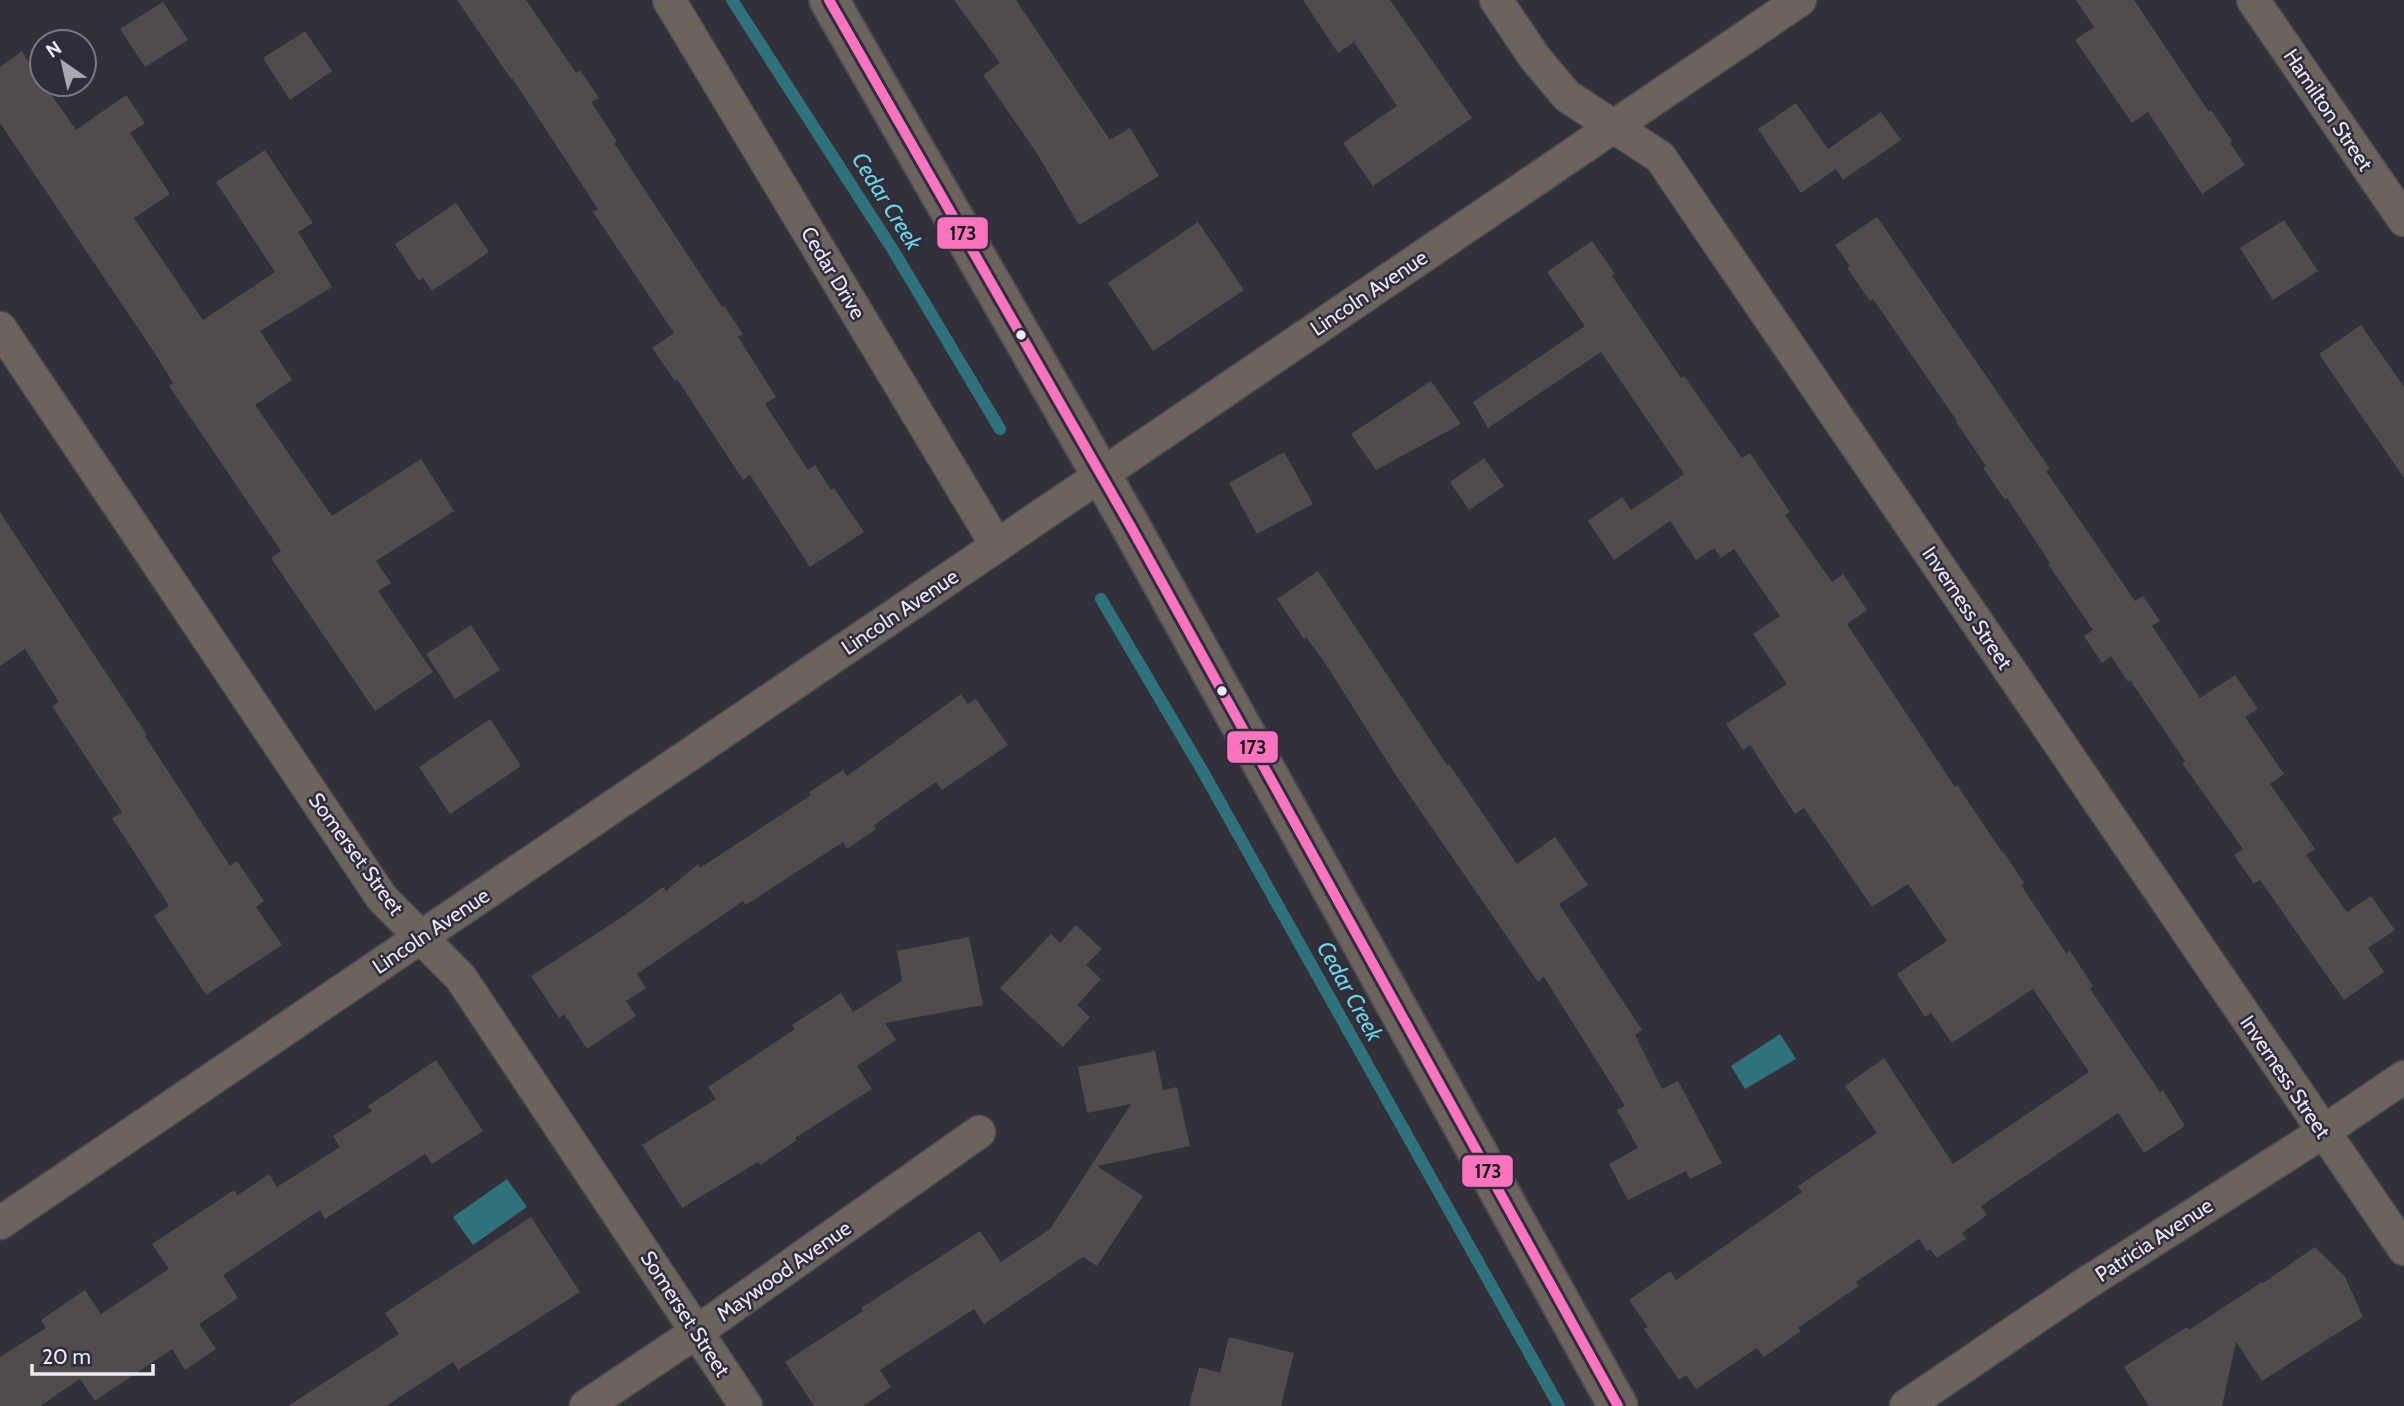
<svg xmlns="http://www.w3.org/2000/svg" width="2404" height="1406" viewBox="0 0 2404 1406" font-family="Cabin,sans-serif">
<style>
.water{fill:#30727b}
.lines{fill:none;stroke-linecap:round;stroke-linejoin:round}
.stream{stroke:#30727b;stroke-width:12}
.building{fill:#504c4d}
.minor-casing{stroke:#4d4b51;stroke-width:35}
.tertiary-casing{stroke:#4d4b51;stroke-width:42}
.minor{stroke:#6a645c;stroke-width:32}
.tertiary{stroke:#6a645c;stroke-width:38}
.bus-1-casing{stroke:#312c3c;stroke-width:16}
.bus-1{stroke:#fc73be;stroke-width:10}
.bus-dot{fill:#ece9f4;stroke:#312c3c;stroke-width:2.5}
.labels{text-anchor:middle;stroke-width:5;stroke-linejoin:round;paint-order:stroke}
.street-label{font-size:21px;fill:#ece9f4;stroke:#312c3c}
.water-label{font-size:23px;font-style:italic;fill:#68d7e4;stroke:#312c3c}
.line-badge{stroke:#312c3c;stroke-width:2.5}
.pale-badge-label{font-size:19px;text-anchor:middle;font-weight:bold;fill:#111}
</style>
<rect width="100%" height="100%" fill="#323038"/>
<!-- water -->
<path class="water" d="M 1780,1034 L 1796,1059 L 1745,1089 L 1731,1066 Z
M 507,1179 L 527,1207 L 473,1245 L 453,1217 Z"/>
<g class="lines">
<!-- stream -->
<path class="stream" d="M 732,0 L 893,250 L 1000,429
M 1101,599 L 1202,770 L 1559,1406"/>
</g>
<!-- building -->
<path class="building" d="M 457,0 L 526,0 L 576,73 L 580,70 L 599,98 L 591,102 L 617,142 L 614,143 L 722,307 L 724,306 L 743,334 L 738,337 L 776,397 L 765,404 L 808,470 L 815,465 L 831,490 L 834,488 L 864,532 L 810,567 L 750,475 L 743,480 L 677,379 L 675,381 L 652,348 L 674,333 L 593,212 L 598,209 L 512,78 L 511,79 Z
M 954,0 L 1016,0 L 1110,140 L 1130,128 L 1159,176 L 1079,225 L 1038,155 L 983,75 L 1000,63 Z
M 1303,0 L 1390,0 L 1472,118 L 1373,186 L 1343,143 L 1397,106 L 1354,42 L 1338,53 Z
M 2076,0 L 2134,0 L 2209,112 L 2211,110 L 2232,141 L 2230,143 L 2245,165 L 2202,194 L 2148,112 L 2132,123 L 2075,40 L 2094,27 Z
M 163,2 L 188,40 L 145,67 L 120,29 Z
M 305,31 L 332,71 L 290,100 L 263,58 Z
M 22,51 L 42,84 L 44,84 L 76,130 L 126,95 L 145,123 L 130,133 L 170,194 L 134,218 L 203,320 L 275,272 L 216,182 L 265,150 L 313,223 L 298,232 L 332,287 L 260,331 L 292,380 L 255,405 L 332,516 L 421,459 L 454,511 L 376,561 L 391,583 L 378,591 L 433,672 L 375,711 L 271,558 L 281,551 L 169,386 L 173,383 L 154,352 L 0,123 L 0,67 Z
M 1796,103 L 1828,149 L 1881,112 L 1901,140 L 1843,180 L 1836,169 L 1801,193 L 1758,129 Z
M 456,203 L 489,252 L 432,291 L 423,278 L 419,281 L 395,244 Z
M 1877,217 L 2050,469 L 2046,471 L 2135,601 L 2143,596 L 2160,621 L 2152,626 L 2200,698 L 2235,675 L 2258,709 L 2245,717 L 2284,774 L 2270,784 L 2315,849 L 2306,855 L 2347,912 L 2371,896 L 2395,930 L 2368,948 L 2384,972 L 2344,1000 L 2260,880 L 2254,884 L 2234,855 L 2243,849 L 2182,763 L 2185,761 L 2130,680 L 2128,682 L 2111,656 L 2102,663 L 2084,636 L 2093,630 L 2048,564 L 2050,563 L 2007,498 L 2005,500 L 1983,468 L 1986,466 L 1956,422 L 1957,421 L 1873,299 L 1870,301 L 1847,268 L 1850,266 L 1835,245 Z
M 2284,220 L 2318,271 L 2273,300 L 2240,248 Z
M 1198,222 L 1244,290 L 1153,351 L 1108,283 Z
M 1592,241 L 1615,274 L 1612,276 L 1681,378 L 1684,376 L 1742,458 L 1750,453 L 1790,512 L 1785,515 L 1832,582 L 1843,574 L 1867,610 L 1847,624 L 1955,787 L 1957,785 L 2002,852 L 2003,851 L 2024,883 L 2021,885 L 2066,953 L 2070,951 L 2093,986 L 2090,989 L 2160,1092 L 2163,1090 L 2185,1126 L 2144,1153 L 2118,1113 L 1981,1206 L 1987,1215 L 1962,1233 L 1966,1239 L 1937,1258 L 1930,1249 L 1927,1251 L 1919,1239 L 1856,1282 L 1859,1286 L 1798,1328 L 1801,1331 L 1764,1357 L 1757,1348 L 1696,1389 L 1686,1375 L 1679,1380 L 1644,1329 L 1648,1327 L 1629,1300 L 1670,1271 L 1676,1280 L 1802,1192 L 1798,1186 L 1877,1133 L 1845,1086 L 1884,1058 L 1953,1164 L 2089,1072 L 2033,989 L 1952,1043 L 1931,1013 L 1925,1017 L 1897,974 L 1947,941 L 1908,884 L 1872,907 L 1804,808 L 1795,814 L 1750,745 L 1743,750 L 1726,724 L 1787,684 L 1753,634 L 1780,616 L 1734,549 L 1721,558 L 1714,548 L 1696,560 L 1670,521 L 1614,560 L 1588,521 L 1622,497 L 1631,510 L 1684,474 L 1601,352 L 1488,428 L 1473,402 L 1585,326 L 1547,272 Z
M 2361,325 L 2404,387 L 2404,478 L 2319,354 Z
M 1431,381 L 1461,424 L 1376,470 L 1351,434 Z
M 1284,452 L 1313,504 L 1257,534 L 1229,483 Z
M 1484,458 L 1504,486 L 1469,510 L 1450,482 Z
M 0,512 L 147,735 L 145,736 L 230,866 L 237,861 L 264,901 L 256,907 L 282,945 L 206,995 L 154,916 L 169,906 L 112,818 L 122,812 L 52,706 L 59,702 L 25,649 L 0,666 Z
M 1318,571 L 1447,765 L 1449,764 L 1517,864 L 1555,837 L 1588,885 L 1559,904 L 1642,1030 L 1635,1035 L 1662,1089 L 1678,1081 L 1722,1163 L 1690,1179 L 1686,1171 L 1628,1200 L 1609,1164 L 1638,1148 L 1617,1110 L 1625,1106 L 1544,977 L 1538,982 L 1397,777 L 1325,663 L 1306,637 L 1304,639 L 1277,599 Z
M 471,625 L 500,670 L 455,699 L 426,654 Z
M 961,694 L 968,704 L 976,699 L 1008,745 L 942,790 L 936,782 L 874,825 L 876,829 L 847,849 L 843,842 L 746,905 L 743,901 L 637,974 L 646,988 L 626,1001 L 636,1016 L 587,1049 L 564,1014 L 559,1018 L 531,976 L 622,917 L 663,887 L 666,891 L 698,864 L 700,868 L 811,795 L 809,792 L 843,770 L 847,776 Z
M 490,719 L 521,766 L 450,814 L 419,767 Z
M 1076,925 L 1102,949 L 1086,965 L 1101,979 L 1077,1005 L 1090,1017 L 1063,1047 L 1000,988 L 1051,934 L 1060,943 Z
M 969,937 L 983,1005 L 885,1023 L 896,1040 L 857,1066 L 872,1089 L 795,1138 L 797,1140 L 760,1165 L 758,1162 L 682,1208 L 642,1145 L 716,1099 L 708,1087 L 795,1029 L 792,1025 L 841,993 L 853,1012 L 902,981 L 897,951 Z
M 1155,1051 L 1163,1090 L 1177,1087 L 1190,1146 L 1097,1166 L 1143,1196 L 1097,1266 L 1083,1257 L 984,1324 L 974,1309 L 880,1370 L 891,1387 L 863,1406 L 814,1406 L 785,1362 L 863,1311 L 861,1308 L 980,1231 L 1001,1262 L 1050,1229 L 1131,1104 L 1087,1113 L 1078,1067 Z
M 436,1060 L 483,1131 L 432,1164 L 425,1154 L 325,1219 L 320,1210 L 223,1275 L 238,1298 L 199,1324 L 216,1349 L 185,1370 L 172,1349 L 95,1401 L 80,1379 L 40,1406 L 0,1406 L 0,1357 L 46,1328 L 41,1320 L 85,1290 L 101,1314 L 169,1269 L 152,1244 L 234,1190 L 238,1195 L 269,1174 L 277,1187 L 340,1147 L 333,1136 L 372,1111 L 368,1106 Z
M 531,1217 L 580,1292 L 458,1370 L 453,1362 L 386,1406 L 288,1406 L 399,1334 L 385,1313 Z
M 2315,1247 L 2345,1277 L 2363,1317 L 2262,1381 L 2236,1342 L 2222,1406 L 2149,1406 L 2124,1367 L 2187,1327 L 2189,1330 L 2262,1282 L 2263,1283 Z
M 1229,1337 L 1294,1353 L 1281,1406 L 1189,1406 L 1199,1367 L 1220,1373 Z"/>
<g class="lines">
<!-- minor casing -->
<g class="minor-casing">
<path id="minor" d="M 669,0 L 997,546
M 1496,0 L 1535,58 L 1567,96 L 1660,157 L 2404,1249
M 2253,0 L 2404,220
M 0,328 L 382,898 L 461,978 L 746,1406
M 0,1223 L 1800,0
M 586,1406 L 698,1331 L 979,1132
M 1906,1406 L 2082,1286 L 2323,1132 L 2404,1077"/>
</g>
<!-- tertiary casing -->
<g class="tertiary-casing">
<path id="tertiary" d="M 829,0 L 1131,527 L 1618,1406"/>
</g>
<!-- minor -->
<use href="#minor" class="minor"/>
<!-- tertiary -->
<use href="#tertiary" class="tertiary"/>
<!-- bus-1 casing -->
<g class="bus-1-casing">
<path id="bus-1" d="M 829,0 L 1131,527 L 1618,1406"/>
</g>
<!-- bus-1 -->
<use href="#bus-1" class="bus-1"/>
</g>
<!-- markers -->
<g class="bus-dot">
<circle cx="1021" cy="335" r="6"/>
<circle cx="1222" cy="691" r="6"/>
</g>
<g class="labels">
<!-- street labels -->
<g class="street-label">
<text transform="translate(2328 110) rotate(56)" y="7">Hamilton Street</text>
<text transform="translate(833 273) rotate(59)" y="7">Cedar Drive</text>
<text transform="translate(1369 293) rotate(-34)" y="7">Lincoln Avenue</text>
<text transform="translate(1967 608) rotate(56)" y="7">Inverness Street</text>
<text transform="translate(900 612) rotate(-34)" y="7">Lincoln Avenue</text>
<text transform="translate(356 854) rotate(54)" y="7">Somerset Street</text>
<text transform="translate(431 931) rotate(-34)" y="7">Lincoln Avenue</text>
<text transform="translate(2285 1077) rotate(56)" y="7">Inverness Street</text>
<text transform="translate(2154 1240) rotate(-33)" y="7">Patricia Avenue</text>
<text transform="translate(784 1271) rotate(-35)" y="7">Maywood Avenue</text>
<text transform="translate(685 1314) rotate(57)" y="7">Somerset Street</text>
</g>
<!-- water labels -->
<g class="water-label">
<text transform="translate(887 201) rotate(58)" y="8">Cedar Creek</text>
<text transform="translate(1350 991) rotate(61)" y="8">Cedar Creek</text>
</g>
</g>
<g class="line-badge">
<rect x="936" y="216" width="53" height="34" rx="7" fill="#fc73be"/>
<rect x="1226" y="730" width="53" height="34" rx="7" fill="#fc73be"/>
<rect x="1461" y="1154" width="53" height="34" rx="7" fill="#fc73be"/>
</g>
<g class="pale-badge-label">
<text x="963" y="240">173</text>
<text x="1253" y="754">173</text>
<text x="1488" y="1178">173</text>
</g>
<!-- north arrow -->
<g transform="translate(63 63) rotate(326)"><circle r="33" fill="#312c3c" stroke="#7c7886" stroke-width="2"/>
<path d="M0-5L12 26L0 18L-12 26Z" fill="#aba8b2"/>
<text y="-10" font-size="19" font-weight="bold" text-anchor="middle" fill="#ece9f4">N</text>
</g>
<!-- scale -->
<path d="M32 1364v10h121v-10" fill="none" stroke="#ece9f4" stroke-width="3.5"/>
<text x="42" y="1364" font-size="21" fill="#ece9f4" stroke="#312c3c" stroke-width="5" paint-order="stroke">20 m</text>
</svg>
